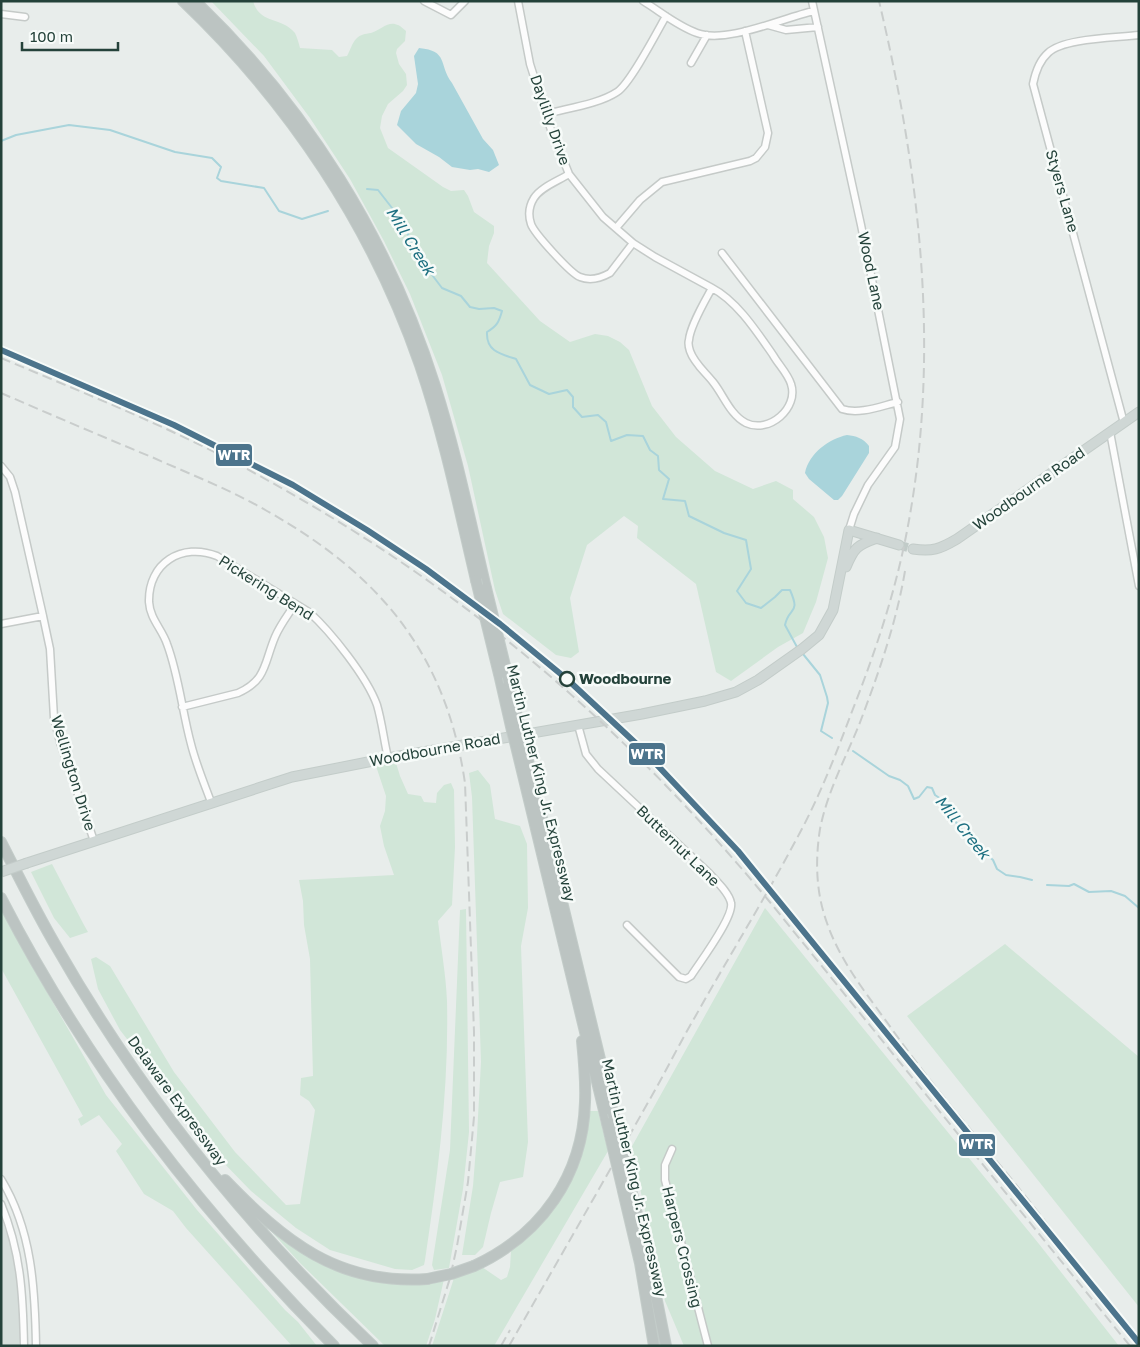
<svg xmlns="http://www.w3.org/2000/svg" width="1140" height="1347" viewBox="0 0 1140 1347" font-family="'Golos Text',sans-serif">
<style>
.built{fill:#d6dedb}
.green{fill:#d1e6d8}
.water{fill:#a9d4db}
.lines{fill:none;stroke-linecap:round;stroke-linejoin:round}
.stream{stroke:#a9d4db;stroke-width:2}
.major-tunnel{stroke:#c1cbc8;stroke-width:9;stroke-dasharray:9 4.5;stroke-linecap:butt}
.minor-casing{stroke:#c5cac8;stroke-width:9}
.major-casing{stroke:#c3ccc9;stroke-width:11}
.highway-casing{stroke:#c3ccc9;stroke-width:12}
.minor{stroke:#fcfcfc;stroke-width:6}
.major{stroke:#cfd7d5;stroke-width:9}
.highway{stroke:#bcc4c2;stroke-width:10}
.rail{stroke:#c9cdcc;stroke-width:2;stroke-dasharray:10 5;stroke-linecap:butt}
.major-bridge-casing{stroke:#c3ccc9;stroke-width:11;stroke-linecap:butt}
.highway-bridge-casing{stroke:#c3ccc9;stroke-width:12;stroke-linecap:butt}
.major-bridge{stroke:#cfd7d5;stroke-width:9}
.highway-bridge{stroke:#bcc4c2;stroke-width:10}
.rail-1-casing{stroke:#f7fbf9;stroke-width:10}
.rail-1{stroke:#4c748c;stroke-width:6}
.stop-dot{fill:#f7fbf9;stroke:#24423a;stroke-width:2.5}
.labels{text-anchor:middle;stroke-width:5;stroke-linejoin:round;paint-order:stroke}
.street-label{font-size:15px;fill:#24423a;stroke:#f7fbf9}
.stop-label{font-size:15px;font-weight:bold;fill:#24423a;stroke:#f7fbf9;text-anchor:start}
.water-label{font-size:16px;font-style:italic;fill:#1c6f80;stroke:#f7fbf9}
.line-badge{stroke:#f7fbf9;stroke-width:2}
.badge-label{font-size:14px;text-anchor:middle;font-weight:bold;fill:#fff}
</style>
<rect width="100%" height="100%" fill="#e8edeb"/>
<!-- built -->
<path class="built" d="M 1,1217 L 13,1251 L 18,1286 L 21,1330 L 19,1346 L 1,1346 Z"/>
<!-- green -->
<path class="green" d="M 211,1 L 253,1 C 260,25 281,16 295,33 C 297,37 299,44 300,48 L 332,50 L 339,57 L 347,56 C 350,51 352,43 356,39 C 361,34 365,34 371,33 C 385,28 391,16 406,31 L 405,41 L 397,49 L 396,53 L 399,64 L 406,74 L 407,85 L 403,91 L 388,104 L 382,116 L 380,128 L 388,148 L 443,187 L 451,191 L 464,190 L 468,196 L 474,212 L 494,226 L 494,233 L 489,246 L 487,263 L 540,321 L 570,342 L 595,334 L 608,336 L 620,342 L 629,350 L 652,406 L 676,437 L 715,471 L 753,489 L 776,481 L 793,490 L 793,499 L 814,517 L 824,537 L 828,558 L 816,602 L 803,633 L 778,647 L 731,681 L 716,672 L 696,584 L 637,538 L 638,526 L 624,516 L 587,545 L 570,598 L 579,652 L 571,658 L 556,655 L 503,614 L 495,590 L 468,466 L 442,375 L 410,294 L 384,241 L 350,179 L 310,118 L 264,56 Z
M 396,763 L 400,776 L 408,794 L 421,796 L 424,802 L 436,803 L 437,793 L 444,785 L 451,783 L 454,790 L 455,847 L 452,905 L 438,921 C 441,948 446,975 447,1001 C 449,1088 438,1174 425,1260 L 424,1265 L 412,1270 L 395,1269 L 330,1250 L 296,1228 L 251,1191 L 218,1157 L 120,1030 L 98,989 L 91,959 L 96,957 L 110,966 L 174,1072 L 235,1152 L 286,1205 L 300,1204 L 315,1110 L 309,1101 L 300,1095 L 301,1078 L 313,1076 L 310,959 L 304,925 L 303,901 L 299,880 L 394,875 L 384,846 L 380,826 L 385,811 L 386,796 L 376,766 Z
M 478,770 L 490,785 L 495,819 L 520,826 L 527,844 L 528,908 L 521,946 L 528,1142 L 523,1177 L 500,1182 L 491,1213 L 483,1247 L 475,1255 L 462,1255 L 473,1186 L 477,1135 L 481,1062 L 472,797 L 469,773 Z
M 52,864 L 84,925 L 88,932 L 70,938 L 54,918 L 31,872 Z
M 765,908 L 1039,1244 L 1119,1346 L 684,1346 L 665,1301 L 631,1148 Z
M 1,909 L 28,959 L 106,1095 L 197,1210 L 285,1310 L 298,1322 L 317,1346 L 292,1346 L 186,1228 L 173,1211 L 144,1194 L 116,1151 L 122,1144 L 99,1115 L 81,1126 L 78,1119 L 83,1116 L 1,968 Z
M 466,909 L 469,1132 L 463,1189 L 449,1268 L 434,1270 L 432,1265 L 450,1150 L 460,910 Z
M 1005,944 L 1139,1057 L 1139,1307 L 907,1016 Z
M 590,1111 L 598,1111 L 608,1151 L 494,1346 L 432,1346 L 454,1278 L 482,1267 L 501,1280 L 507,1277 L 510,1267 L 511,1251 C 561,1213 580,1172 590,1111 Z
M 261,1220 L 343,1273 L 444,1279 L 435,1319 L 426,1346 L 385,1346 L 300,1263 Z"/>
<!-- water -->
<path class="water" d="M 419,48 C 449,51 438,64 452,83 L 483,139 L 493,150 L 499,165 L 489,172 L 478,169 L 470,170 L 452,167 L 439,157 L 416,144 L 397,125 L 401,111 L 416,93 L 418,84 L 414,56 Z
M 847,435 C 856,436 863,438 869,446 L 869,453 L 842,496 L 838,500 L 834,500 L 809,479 L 805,473 C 809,453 829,439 847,435 Z"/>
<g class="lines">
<!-- stream -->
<path class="stream" d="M 1,141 L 16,135 L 69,125 L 110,130 L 175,152 L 212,158 L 221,167 L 217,178 L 221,181 L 264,188 L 279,211 L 302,219 L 328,211
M 367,189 L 378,190 L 403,222 L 412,244 L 423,263 L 442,288 L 461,296 L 470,307 L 479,309 L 494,308 L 502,311 C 499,322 497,326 487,332 C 486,351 500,354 516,359 L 530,385 L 549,394 L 567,390 L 573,397 L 573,407 L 582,417 L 598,415 L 606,422 L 611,441 L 627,435 L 643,436 L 650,450 L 658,456 L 659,470 L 669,479 L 663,499 L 685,501 L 689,516 L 724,533 L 746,540 L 751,569 L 737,591 L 746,603 L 761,608 L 775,597 L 782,590 L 790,590 C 801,615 789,606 785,625 L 797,647
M 803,654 L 820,675 L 827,697 L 828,703 L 821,731 L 832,738
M 853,751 L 889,776 L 900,780 L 908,786 L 914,799 L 919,797 L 927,787 L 932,788 L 935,795 L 941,799 L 945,809 L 973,843 L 993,860 L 997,869 L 1006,875 L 1020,877 L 1032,880
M 1047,885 L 1069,886 L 1074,884 L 1089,892 L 1111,891 L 1125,896 L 1139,908"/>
<!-- major-tunnel -->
<path class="major-tunnel" d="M 899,545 L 913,549"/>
<!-- minor casing -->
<g class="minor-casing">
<path id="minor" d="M 424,1 L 451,15 L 465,1
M 518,1 L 530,64 L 551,130 L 569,174 L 603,217 L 633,243 L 655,257 L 712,288
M 643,1 C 661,12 677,26 697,33 C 727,44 782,18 814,11
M 812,1 L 861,225 L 900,419 L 895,447 L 868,485 L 854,514 L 849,530
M 1,14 L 25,17
M 768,25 L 786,30 L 818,27
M 691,63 L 707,35
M 546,114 C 568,108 599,104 617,92 C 630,84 657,32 666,16
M 569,174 C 558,181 541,187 534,198 C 529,206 528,215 531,224 C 534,233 571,274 580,277 C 590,281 601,278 610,273 L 633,243
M 616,228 L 640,200 L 662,182 L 750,161 L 756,158 L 765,147 L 768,133 L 745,31
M 722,253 L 842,409 C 859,415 881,406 898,402
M 712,288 C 737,301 757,332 773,355 C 778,364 788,374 791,384 C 799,408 769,434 746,423 C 730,415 723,394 713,382 C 705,372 694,363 690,351 C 689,348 688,343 689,340 C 690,326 705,301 712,288 Z
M 1124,423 L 1033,84 C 1035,74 1040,60 1048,53 C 1063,38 1116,38 1139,35
M 1110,432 L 1139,586
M 1,466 L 10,477 L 15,492 L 43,616 L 1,624
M 43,616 L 50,649 L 54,718 L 60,742 L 94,841
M 182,707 L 238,693 C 267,680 264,663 275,637 C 280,625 288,615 295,604
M 578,725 L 586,754 L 598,769 L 708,872 C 715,880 729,892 731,903 C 734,917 700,962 691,976 L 686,979 L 679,977 L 627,925
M 211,802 C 204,783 196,764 191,744 C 182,711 179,676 167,644 C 162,629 150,619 149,602 C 148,563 182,542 217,556 L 309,612 C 331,632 367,677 377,705 C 382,722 384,741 388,758
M 672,1149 L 665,1165 L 665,1180 L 708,1346
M 1,1179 C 32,1230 35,1288 36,1346
M 1,1204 C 21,1252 23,1295 24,1346"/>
</g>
<!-- major casing -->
<g class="major-casing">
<path id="major" d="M 913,549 C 932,552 940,549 957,539 L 1139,412
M 846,567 C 854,548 857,545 877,538
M 27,863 L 292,777 L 388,758 L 642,714 L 705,701 L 736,692 L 758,680 L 802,649 L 819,635 L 833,610 L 849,530 L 899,545"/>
</g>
<!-- highway casing -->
<g class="highway-casing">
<path id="highway" d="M 183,1 C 289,102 372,226 420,365 C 444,435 459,508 476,580
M 195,1 C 306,107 389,240 435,386 C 456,452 470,521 486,588
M 499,674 L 512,731
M 509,682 L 520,729
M 523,740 L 613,1113
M 515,742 L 607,1123
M 1,842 C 19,877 36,912 56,946 C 141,1095 248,1228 373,1346
M 1,898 C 88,1067 201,1212 334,1346
M 225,1180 C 284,1241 337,1285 427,1279
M 629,1181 L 652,1276 L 666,1346
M 623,1191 L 640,1263 L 654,1346
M 474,1266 C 541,1235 583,1176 585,1102 C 586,1081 584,1061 582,1041"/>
</g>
<!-- minor -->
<use href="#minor" class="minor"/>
<!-- major -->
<use href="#major" class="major"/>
<!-- highway -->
<use href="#highway" class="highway"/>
<!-- rail -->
<path class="rail" d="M 1,358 C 91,396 182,432 267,480 C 465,589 625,727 769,901 L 1130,1346
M 1,393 C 52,415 103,437 154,458 C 192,475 231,490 267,511 C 379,574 446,653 465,783 L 474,1032 L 474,1117 L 468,1182 L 457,1246 L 450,1278 L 429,1346
M 905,571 C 896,624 878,675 859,725 C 845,759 827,793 820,829 C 815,861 816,893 827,923 C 840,961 866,993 889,1025 C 938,1095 996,1157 1048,1225 C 1064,1246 1079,1267 1094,1288
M 501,1346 L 510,1330
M 509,1346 C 555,1266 601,1186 646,1106 C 663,1077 678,1046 695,1017 C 728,958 764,900 796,840 C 818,800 835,757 851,714 C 873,658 893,600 905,541 C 942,361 921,178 879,1"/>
<!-- major-bridge casing -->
<g class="major-bridge-casing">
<path id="major-bridge" d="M 1,872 L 27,863"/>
</g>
<!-- highway-bridge casing -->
<g class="highway-bridge-casing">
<path id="highway-bridge" d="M 476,580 L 499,674
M 486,588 L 509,682
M 520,729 L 523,740
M 512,731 L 515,742
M 613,1113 L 629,1181
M 607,1123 L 623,1191
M 427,1279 L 451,1274 L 474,1266"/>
</g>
<!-- major-bridge -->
<use href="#major-bridge" class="major-bridge"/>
<!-- highway-bridge -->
<use href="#highway-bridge" class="highway-bridge"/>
<!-- rail-1 casing -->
<g class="rail-1-casing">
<path id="rail-1" d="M 1,350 L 174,425 L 293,485 L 367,530 L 426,569 L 500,624 L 568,680 L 643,750 L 738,851 L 1139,1343"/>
</g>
<!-- rail-1 -->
<use href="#rail-1" class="rail-1"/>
</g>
<!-- markers -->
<circle class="stop-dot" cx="567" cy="679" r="7"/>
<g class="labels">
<!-- street labels -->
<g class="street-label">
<text transform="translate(550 120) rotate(71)" y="5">Daylilly Drive</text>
<text transform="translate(1062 191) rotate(74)" y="5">Styers Lane</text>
<text transform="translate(871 271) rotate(78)" y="5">Wood Lane</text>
<text transform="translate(1029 489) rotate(-35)" y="5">Woodbourne Road</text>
<text transform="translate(266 588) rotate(32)" y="5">Pickering Bend</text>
<text transform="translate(435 750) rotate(-10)" y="5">Woodbourne Road</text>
<text transform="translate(73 773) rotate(73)" y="5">Wellington Drive</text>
<text transform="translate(541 783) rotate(76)" y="5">Martin Luther King Jr. Expressway</text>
<text transform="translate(678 846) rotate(44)" y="5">Butternut Lane</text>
<text transform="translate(177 1101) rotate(54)" y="5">Delaware Expressway</text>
<text transform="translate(634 1178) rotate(77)" y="5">Martin Luther King Jr. Expressway</text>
<text transform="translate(682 1247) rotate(76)" y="5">Harpers Crossing</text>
</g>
<!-- stop labels -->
<g class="stop-label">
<text x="579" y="684">Woodbourne</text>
</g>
<!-- water labels -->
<g class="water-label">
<text transform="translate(411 241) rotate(58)" y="6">Mill Creek</text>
<text transform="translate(963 827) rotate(51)" y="6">Mill Creek</text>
</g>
</g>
<g class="line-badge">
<rect x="215" y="443" width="38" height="24" rx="5" fill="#4c748c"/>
<rect x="628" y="742" width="38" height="24" rx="5" fill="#4c748c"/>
<rect x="958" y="1133" width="38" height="24" rx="5" fill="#4c748c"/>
</g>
<g class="badge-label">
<text x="234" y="460">WTR</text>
<text x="647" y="759">WTR</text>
<text x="977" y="1149">WTR</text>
</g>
<!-- border -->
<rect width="1140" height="1347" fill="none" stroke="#24423a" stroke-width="5"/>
<!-- scale -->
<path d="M22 42v8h96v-8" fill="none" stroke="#24423a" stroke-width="2.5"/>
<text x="30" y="42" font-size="15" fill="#24423a" stroke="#f7fbf9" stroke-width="4" paint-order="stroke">100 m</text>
</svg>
